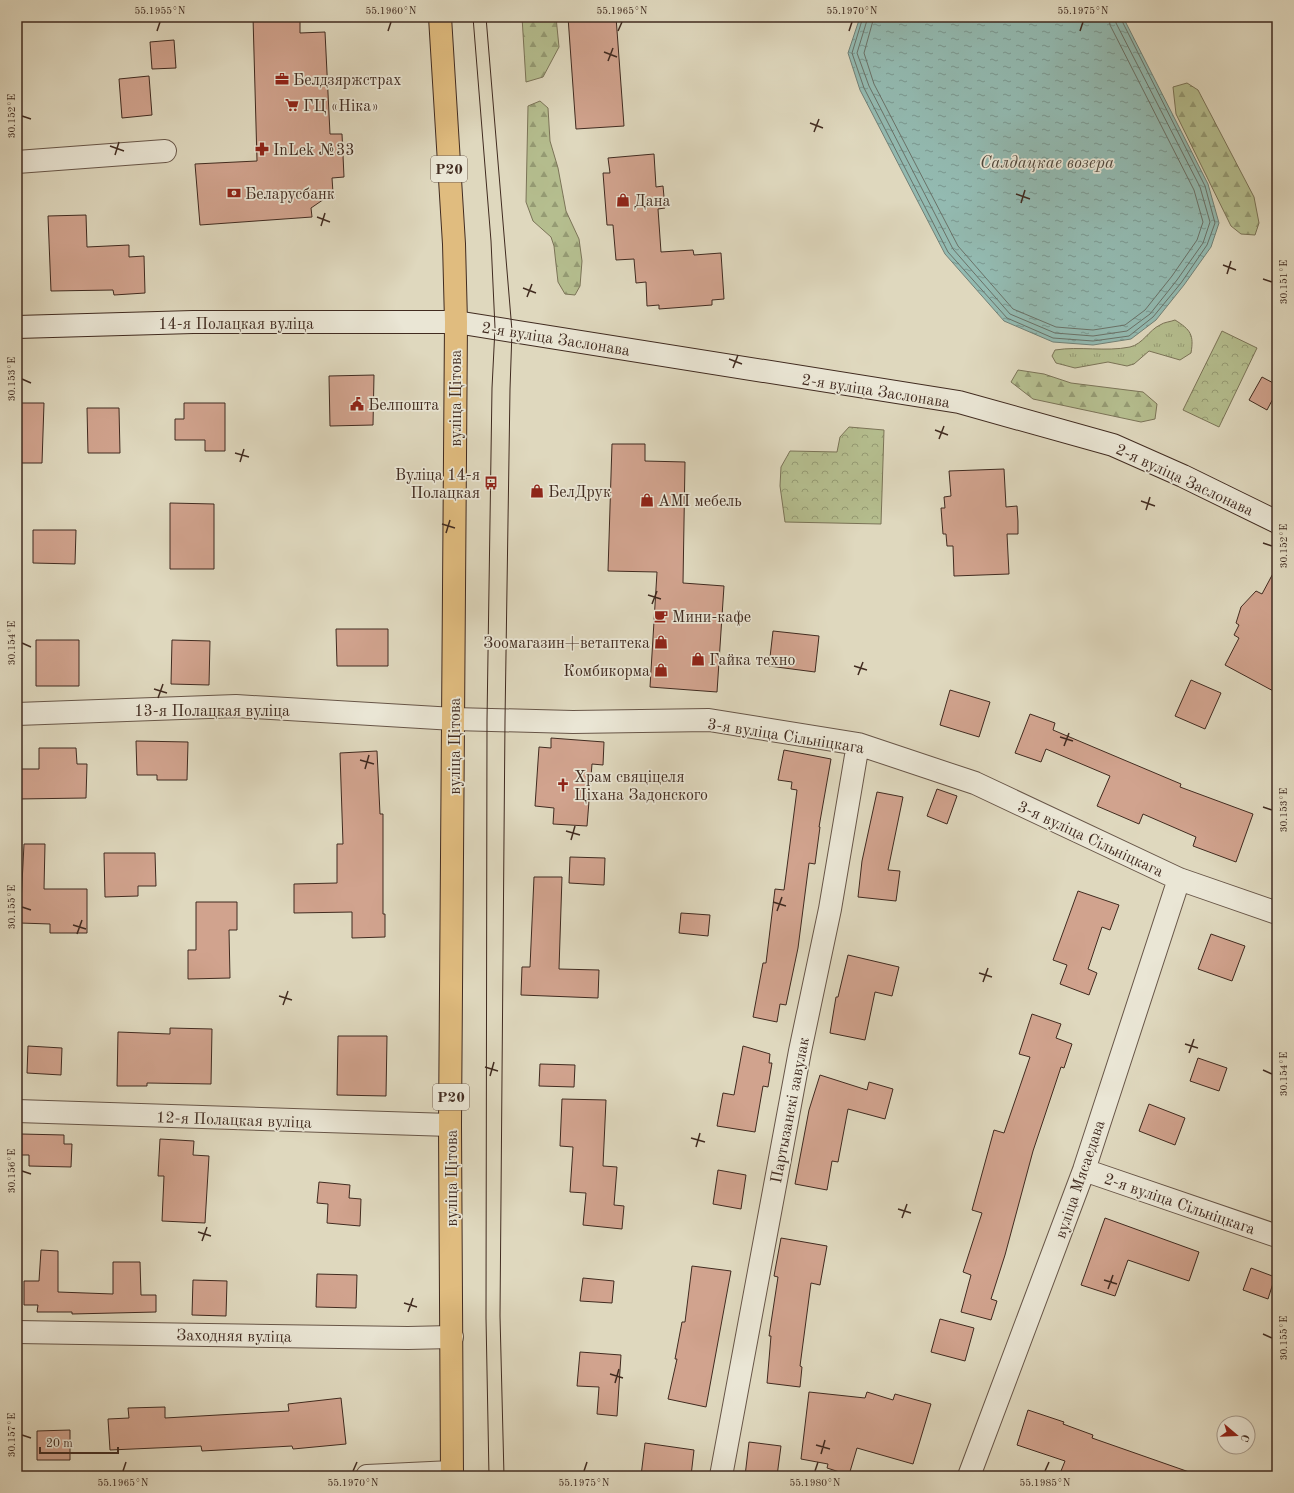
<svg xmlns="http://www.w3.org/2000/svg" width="1294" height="1493" viewBox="0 0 1294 1493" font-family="'Old Standard TT',serif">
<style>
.grass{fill:url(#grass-tufts);stroke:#7b7458}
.forest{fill:url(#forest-firs);stroke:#7b7458}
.park{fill:url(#park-crowns);stroke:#7b7458}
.water{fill:url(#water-ripples);stroke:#728177}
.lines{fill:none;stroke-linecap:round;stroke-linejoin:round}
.shore{stroke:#6a7268;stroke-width:1}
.building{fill:#d1a38e;stroke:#412b20}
.street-casing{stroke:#685648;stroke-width:24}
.secondary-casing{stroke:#412b20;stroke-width:24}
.primary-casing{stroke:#412b20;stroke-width:24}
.street{stroke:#eae6d5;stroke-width:22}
.secondary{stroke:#eae6d5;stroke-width:22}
.primary{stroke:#e0bc7f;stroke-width:22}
.tram{stroke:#412b20;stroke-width:1}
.ticks{fill:none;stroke:#412b20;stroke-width:1.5}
.labels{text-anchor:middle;stroke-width:3.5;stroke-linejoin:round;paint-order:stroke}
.shield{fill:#eae6d5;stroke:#746356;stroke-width:1}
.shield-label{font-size:15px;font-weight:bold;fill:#412b20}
.poi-label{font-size:16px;fill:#412b20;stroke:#eae6d5;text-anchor:start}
.street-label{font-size:16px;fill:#412b20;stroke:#eae6d5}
.water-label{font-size:17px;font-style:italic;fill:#51483d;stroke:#eae6d5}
.neatline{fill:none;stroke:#412b20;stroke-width:1.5}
.ticks-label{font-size:10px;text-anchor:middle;fill:#412b20}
</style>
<defs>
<pattern id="grass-tufts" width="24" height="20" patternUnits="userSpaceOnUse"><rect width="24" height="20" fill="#b5be8f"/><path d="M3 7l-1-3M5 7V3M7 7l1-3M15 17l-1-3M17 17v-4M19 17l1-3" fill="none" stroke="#959b74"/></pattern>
<pattern id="forest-firs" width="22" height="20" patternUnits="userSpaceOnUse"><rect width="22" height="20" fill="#b5be8f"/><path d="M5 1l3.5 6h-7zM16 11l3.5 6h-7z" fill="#959b74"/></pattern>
<pattern id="park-crowns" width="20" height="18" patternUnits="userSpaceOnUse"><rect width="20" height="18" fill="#b5be8f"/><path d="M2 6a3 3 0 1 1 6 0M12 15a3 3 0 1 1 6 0" fill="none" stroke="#959b74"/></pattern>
<pattern id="water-ripples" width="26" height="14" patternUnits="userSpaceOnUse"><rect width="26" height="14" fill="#93bab1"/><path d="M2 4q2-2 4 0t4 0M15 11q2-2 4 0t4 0" fill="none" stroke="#7a9790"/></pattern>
</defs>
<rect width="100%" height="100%" fill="#dfd8be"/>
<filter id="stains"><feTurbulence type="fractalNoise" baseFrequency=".005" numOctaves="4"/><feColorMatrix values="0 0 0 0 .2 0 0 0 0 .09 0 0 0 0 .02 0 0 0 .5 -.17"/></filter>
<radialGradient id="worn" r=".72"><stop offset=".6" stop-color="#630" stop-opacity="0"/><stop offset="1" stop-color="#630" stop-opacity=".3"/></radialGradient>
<!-- grass -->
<path class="grass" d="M 1175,320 C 1191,330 1194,335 1191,353 L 1180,360 L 1149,351 L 1134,364 L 1127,366 L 1108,362 L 1075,368 L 1056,363 L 1052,356 L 1055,350 C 1080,346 1105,352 1130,347 C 1143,344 1149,330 1160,325 C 1164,322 1170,322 1175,320 Z"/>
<!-- forest -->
<path class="forest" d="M 522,17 L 556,17 L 559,47 L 543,77 L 526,82 Z
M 1187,83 L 1198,90 L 1254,197 L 1259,223 L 1255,235 L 1241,234 L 1231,226 L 1176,114 L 1173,87 Z
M 540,101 L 548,108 L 550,141 L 558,168 L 566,211 L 579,239 L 582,261 L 580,286 L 575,295 L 565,294 L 558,282 L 554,246 L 551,237 L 533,221 L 526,202 L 528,106 Z
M 1018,370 L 1044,374 L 1071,383 L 1143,392 L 1157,404 L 1155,419 L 1141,422 L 1033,399 L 1011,382 Z"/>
<!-- park -->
<path class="park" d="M 1222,331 L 1257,348 L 1219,427 L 1183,410 Z
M 849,427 L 884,430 L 881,524 L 785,522 L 780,486 L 781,467 L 790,451 L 837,452 L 840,437 Z"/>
<!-- water -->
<path class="water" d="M 860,17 L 1123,17 L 1208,184 L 1219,223 L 1211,247 L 1184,285 L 1156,320 L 1131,339 L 1093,345 L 1053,342 L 1004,321 L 945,254 L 860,90 L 848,53 Z"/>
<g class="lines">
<!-- shore -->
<path class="shore" d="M 863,17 L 852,53 L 864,88 L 948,252 L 1007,318 L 1053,338 L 1093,341 L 1129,336 L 1153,317 L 1181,283 L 1207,245 L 1215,223 L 1205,186 L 1120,17
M 868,17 L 857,53 L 869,86 L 953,249 L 1010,314 L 1055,333 L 1093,336 L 1127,331 L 1150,314 L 1177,280 L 1203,243 L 1210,222 L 1200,187 L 1116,23 L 1115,17
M 874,17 L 864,53 L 874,84 L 958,246 L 1013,309 L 1056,327 L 1093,330 L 1125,325 L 1145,310 L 1172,276 L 1197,240 L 1203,222 L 1194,190 L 1110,25 L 1109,17"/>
</g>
<!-- building -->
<path class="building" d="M 253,17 L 300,17 L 300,33 L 325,32 L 330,134 L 342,134 L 344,177 L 332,178 L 333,193 L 311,208 L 312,217 L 200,225 L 195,164 L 257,161 Z
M 568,17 L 616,17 L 624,126 L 576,129 Z
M 174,40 L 176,68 L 152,69 L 150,42 Z
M 149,76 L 152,115 L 122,118 L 119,79 Z
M 654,154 L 656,187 L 663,186 L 665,208 L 658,209 L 661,252 L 693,250 L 694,255 L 721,253 L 724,299 L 712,300 L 712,305 L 659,309 L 659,305 L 647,306 L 646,282 L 636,283 L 634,259 L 616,260 L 613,225 L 607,225 L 603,173 L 610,173 L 608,158 Z
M 86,215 L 87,247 L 129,245 L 129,257 L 144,256 L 145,293 L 114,295 L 113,290 L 51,291 L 48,216 Z
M 374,375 L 373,425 L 330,426 L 329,376 Z
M 1262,377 L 1277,385 L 1277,391 L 1267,410 L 1249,400 Z
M 17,403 L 44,403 L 42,463 L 17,463 Z
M 184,403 L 225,403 L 225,451 L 205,451 L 205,440 L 175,440 L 175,419 L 184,419 Z
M 87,408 L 119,408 L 120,453 L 88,453 Z
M 612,444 L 645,444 L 645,461 L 685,462 L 683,583 L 724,586 L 717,692 L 650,687 L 657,572 L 608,571 Z
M 1004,469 L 1006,507 L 1017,506 L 1018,521 L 1018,534 L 1007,534 L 1009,574 L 954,576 L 953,546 L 947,546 L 946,534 L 943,534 L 941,508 L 945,508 L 944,497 L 951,496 L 949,471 Z
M 170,503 L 214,504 L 214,569 L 170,569 Z
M 33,530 L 76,530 L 75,564 L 33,563 Z
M 1277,566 L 1277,693 L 1225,665 L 1239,638 L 1234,635 L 1239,625 L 1236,623 L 1241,607 L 1256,591 L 1262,594 Z
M 336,629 L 388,629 L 388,666 L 337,666 Z
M 773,631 L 819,636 L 815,672 L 769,666 Z
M 36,640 L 79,640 L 79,686 L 36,686 Z
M 172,640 L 210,641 L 209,685 L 171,684 Z
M 1191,680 L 1221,693 L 1205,729 L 1175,716 Z
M 950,690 L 990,702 L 979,737 L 940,725 Z
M 1030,714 L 1055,723 L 1053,730 L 1181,784 L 1180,787 L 1253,814 L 1236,862 L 1193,846 L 1196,837 L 1143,814 L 1139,824 L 1097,806 L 1110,776 L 1046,749 L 1041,762 L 1015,753 Z
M 551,738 L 604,742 L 603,765 L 592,764 L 587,826 L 553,824 L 554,808 L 535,806 L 539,747 L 551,748 Z
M 136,741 L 188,742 L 187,780 L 157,780 L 157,775 L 137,775 Z
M 39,748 L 76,748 L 77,764 L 87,764 L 86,798 L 18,799 L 18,769 L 39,769 Z
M 784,750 L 831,759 L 819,827 L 820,827 L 815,864 L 809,863 L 798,948 L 786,1005 L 780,1004 L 777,1022 L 753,1017 L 763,963 L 766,963 L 775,889 L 784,890 L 797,790 L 791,789 L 792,782 L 778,780 Z
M 377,751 L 380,814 L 383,814 L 383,914 L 385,914 L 385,937 L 352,938 L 352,912 L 294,913 L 294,884 L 337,883 L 337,844 L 343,844 L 340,753 Z
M 937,789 L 957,796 L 947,824 L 927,816 Z
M 877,792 L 903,797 L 888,870 L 900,871 L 896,901 L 858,897 L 862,861 Z
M 24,844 L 45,844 L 44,889 L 87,889 L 87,933 L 50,933 L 50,924 L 20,923 Z
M 104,853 L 155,853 L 156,886 L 138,886 L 138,896 L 105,897 Z
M 570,857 L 605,858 L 604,885 L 569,883 Z
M 534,877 L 562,877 L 559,969 L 599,970 L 598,998 L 521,995 L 522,967 L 530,967 Z
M 1078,891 L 1119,905 L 1110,930 L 1102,927 L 1088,969 L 1097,973 L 1089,995 L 1060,984 L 1067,965 L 1053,960 Z
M 196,902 L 237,902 L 237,930 L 229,930 L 230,978 L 188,979 L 188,950 L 196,950 Z
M 681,913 L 710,915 L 708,936 L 679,933 Z
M 1211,934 L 1245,946 L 1232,981 L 1198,969 Z
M 848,955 L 899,967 L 892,996 L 875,992 L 865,1040 L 830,1033 L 836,997 L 838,997 Z
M 1032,1014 L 1061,1024 L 1056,1038 L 1072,1044 L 1064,1068 L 1061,1067 L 1033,1151 L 1005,1255 L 991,1299 L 997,1301 L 991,1320 L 961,1312 L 971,1275 L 963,1272 L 982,1213 L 972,1210 L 994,1130 L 1004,1133 L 1030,1057 L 1019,1054 Z
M 170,1028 L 212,1029 L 211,1084 L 147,1083 L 147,1086 L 117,1086 L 118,1032 L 170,1034 Z
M 338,1036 L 387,1036 L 386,1096 L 337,1095 Z
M 28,1046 L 62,1048 L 61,1075 L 27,1073 Z
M 743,1046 L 770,1054 L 769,1063 L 772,1063 L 768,1087 L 763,1086 L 755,1132 L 717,1126 L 723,1093 L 734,1095 Z
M 1198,1058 L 1227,1068 L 1219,1091 L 1190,1081 Z
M 540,1064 L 575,1065 L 574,1087 L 539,1086 Z
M 820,1075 L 867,1090 L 869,1082 L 893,1089 L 885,1119 L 848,1109 L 838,1162 L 832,1161 L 827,1190 L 795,1184 L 809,1110 Z
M 562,1099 L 606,1100 L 603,1166 L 617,1167 L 614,1205 L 624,1206 L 622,1229 L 583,1225 L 586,1193 L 570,1192 L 573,1147 L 560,1146 Z
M 1149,1104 L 1185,1118 L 1175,1145 L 1139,1131 Z
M 21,1134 L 64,1135 L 64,1144 L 72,1144 L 71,1167 L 29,1166 L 29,1155 L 21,1155 Z
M 160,1139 L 194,1141 L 193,1155 L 209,1156 L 205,1223 L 162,1221 L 164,1176 L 158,1176 Z
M 718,1170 L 746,1175 L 741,1209 L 713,1204 Z
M 319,1182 L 350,1185 L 349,1198 L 361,1199 L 360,1226 L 327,1223 L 328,1204 L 317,1203 Z
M 1105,1218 L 1199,1252 L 1189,1281 L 1128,1260 L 1115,1296 L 1081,1285 Z
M 781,1238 L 827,1246 L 820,1285 L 811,1283 L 800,1366 L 802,1367 L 800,1387 L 767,1383 L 771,1336 L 769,1336 L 778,1277 L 774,1276 Z
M 41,1250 L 58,1251 L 58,1292 L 113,1294 L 113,1262 L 140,1262 L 141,1295 L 156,1295 L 156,1312 L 72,1314 L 72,1312 L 37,1312 L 38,1305 L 24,1305 L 24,1281 L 39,1281 Z
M 692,1266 L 731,1271 L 706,1407 L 668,1399 L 677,1359 L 675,1359 L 682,1322 L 685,1322 Z
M 1251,1268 L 1275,1277 L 1268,1299 L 1243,1290 Z
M 317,1274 L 357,1275 L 356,1308 L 316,1307 Z
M 583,1278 L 614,1281 L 612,1303 L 580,1301 Z
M 193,1280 L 227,1281 L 226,1316 L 192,1315 Z
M 940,1319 L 974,1328 L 965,1361 L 931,1352 Z
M 580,1352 L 621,1355 L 617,1416 L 597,1414 L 599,1387 L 577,1386 Z
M 809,1392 L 865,1398 L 867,1392 L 893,1400 L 895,1394 L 931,1404 L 913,1464 L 857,1448 L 849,1475 L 827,1468 L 828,1464 L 801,1459 Z
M 341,1398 L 346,1444 L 293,1449 L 292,1446 L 202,1451 L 201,1446 L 110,1450 L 108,1419 L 129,1418 L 128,1408 L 165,1407 L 165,1418 L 289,1411 L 288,1404 Z
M 1028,1410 L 1064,1422 L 1063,1424 L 1093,1435 L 1092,1438 L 1192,1473 L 1191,1476 L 1075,1476 L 1061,1471 L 1065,1461 L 1017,1445 Z
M 70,1430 L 70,1460 L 37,1460 L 37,1431 Z
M 749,1442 L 781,1446 L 777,1476 L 745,1476 Z
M 645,1443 L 694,1450 L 691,1476 L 641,1476 Z"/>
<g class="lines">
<!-- street casing -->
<g class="street-casing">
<path id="street" d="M 17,162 L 165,151
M 17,714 L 236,706 L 454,719 L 573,722 L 709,720 L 858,744 L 975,783 L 1179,879 L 1277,913
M 17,1111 L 450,1125
M 1084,1170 L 1277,1236
M 17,1332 L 408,1338 L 452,1337
M 367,1476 L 452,1472
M 721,1476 L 800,1051 L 830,909 L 858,744
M 969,1476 L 1084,1170 L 1179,879"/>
</g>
<!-- secondary casing -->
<g class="secondary-casing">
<path id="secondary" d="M 17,327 L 193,322 L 456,322 L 512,331 L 959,402 L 1113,445 L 1183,476 L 1277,522"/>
</g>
<!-- primary casing -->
<g class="primary-casing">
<path id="primary" d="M 440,17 L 454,244 L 456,322 L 450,1125 L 452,1476"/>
</g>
<!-- street -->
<use href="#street" class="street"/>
<!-- secondary -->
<use href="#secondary" class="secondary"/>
<!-- primary -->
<use href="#primary" class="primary"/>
<!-- tram -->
<path class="tram" d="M 473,17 L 491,241 L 495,328 L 492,388 L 487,720 L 486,1318 L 489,1476
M 486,17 L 512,331 L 510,389 L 505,720 L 500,1316 L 504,1476"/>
</g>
<!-- ticks -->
<path class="ticks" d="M 157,31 L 160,22M 388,31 L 391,22M 618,31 L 622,22M 849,31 L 852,22M 1080,31 L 1083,22M 604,52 L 617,57M 608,61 L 613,48M 22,116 L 31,119M 810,123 L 823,128M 814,132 L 819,119M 110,146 L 124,151M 115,155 L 119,142M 1016,194 L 1030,199M 1021,203 L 1025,190M 317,217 L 330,222M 321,226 L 325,213M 1223,265 L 1236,270M 1227,274 L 1231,261M 1263,279 L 1272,282M 523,288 L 536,293M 527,297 L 532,284M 729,359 L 742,364M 733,368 L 738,355M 22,379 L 31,383M 935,430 L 948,435M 939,439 L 944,426M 235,453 L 249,457M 240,462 L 244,449M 1141,501 L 1155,506M 1146,510 L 1150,497M 442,524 L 455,528M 446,533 L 450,520M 1263,543 L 1272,546M 648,595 L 661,599M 652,604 L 657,591M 22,643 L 31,647M 854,666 L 867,670M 858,675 L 863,662M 154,689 L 167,693M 158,698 L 163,684M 1060,737 L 1073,741M 1064,746 L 1069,733M 360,760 L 374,764M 365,769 L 369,755M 1263,807 L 1272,810M 566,831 L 580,835M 571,840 L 575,826M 773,902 L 786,906M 22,907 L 31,910M 777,911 L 782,897M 73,925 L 86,929M 77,934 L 82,920M 979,973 L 992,977M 983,982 L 988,968M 279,996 L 292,1000M 283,1005 L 288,991M 1185,1044 L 1198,1048M 1189,1053 L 1194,1039M 485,1067 L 498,1071M 1263,1070 L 1272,1074M 490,1076 L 494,1062M 691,1138 L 705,1142M 696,1147 L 700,1133M 22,1171 L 31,1174M 898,1209 L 911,1213M 902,1218 L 907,1204M 198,1232 L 211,1236M 202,1241 L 207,1227M 1104,1280 L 1117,1284M 1108,1289 L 1113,1275M 404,1303 L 417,1307M 408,1312 L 413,1298M 1263,1334 L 1272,1338M 610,1374 L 623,1378M 615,1383 L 619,1369M 22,1435 L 31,1438M 816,1445 L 830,1449M 821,1454 L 825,1440M 123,1471 L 126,1462M 353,1471 L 357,1462M 584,1471 L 587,1462M 815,1471 L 818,1462M 1045,1471 L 1049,1462"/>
<!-- icons -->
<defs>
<g id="office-bare" transform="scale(1.08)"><path d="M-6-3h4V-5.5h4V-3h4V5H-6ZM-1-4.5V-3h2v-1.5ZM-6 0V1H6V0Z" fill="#8f2418" stroke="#eae6d5" stroke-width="2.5" paint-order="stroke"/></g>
<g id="supermarket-bare" transform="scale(1.08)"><path d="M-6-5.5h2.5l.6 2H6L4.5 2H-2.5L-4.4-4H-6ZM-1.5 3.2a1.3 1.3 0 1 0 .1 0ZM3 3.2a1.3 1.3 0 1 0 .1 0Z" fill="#8f2418" stroke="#eae6d5" stroke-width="2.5" paint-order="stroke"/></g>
<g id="pharmacy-bare" transform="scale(1.08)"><path d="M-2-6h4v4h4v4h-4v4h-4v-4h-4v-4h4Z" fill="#8f2418" stroke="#eae6d5" stroke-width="2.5" paint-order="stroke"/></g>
<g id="bank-bare" transform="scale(1.08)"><path d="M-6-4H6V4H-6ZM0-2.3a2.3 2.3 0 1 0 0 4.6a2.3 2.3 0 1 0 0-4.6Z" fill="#8f2418" stroke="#eae6d5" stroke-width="2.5" paint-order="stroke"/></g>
<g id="shop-bare" transform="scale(1.08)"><path d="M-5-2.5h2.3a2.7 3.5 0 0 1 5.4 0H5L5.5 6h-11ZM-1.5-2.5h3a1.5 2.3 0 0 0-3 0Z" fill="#8f2418" stroke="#eae6d5" stroke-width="2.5" paint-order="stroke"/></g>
<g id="civic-bare" transform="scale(1.08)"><path d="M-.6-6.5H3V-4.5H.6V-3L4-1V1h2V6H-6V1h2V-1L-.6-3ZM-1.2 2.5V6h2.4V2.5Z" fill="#8f2418" stroke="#eae6d5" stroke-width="2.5" paint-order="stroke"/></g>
<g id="bus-bare" transform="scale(1.08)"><path d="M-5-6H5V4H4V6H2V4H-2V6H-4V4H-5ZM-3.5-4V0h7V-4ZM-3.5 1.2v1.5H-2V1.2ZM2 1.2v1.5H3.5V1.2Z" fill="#8f2418" stroke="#eae6d5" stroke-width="2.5" paint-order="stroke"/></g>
<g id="cafe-bare" transform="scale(1.08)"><path d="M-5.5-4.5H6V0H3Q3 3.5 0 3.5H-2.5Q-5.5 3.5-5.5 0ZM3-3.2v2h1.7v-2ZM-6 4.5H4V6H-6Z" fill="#8f2418" stroke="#eae6d5" stroke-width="2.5" paint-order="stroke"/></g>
<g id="church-bare" transform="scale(1.08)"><path d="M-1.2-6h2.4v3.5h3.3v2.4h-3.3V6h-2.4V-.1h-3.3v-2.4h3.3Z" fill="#8f2418" stroke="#eae6d5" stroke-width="2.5" paint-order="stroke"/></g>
</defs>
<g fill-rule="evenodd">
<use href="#office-bare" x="282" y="79"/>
<use href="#supermarket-bare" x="292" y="105"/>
<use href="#pharmacy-bare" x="262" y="149"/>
<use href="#bank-bare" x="234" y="193"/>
<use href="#shop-bare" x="623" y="200"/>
<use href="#civic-bare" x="357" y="404"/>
<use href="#bus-bare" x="491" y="483"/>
<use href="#shop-bare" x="537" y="491"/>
<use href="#shop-bare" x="647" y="500"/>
<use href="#cafe-bare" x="661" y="616"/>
<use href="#shop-bare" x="661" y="642"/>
<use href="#shop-bare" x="698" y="659"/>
<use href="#shop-bare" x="661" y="670"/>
<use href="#church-bare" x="563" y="785"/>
</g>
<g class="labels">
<!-- shield labels -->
<g class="shield">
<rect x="431" y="156" width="36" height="26" rx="3"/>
<rect x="433" y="1084" width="36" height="26" rx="3"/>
</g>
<g class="shield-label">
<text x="449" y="174">Р20</text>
<text x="451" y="1102">Р20</text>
</g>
<!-- poi labels -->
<g class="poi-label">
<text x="293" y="85">Белдзяржстрах</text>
<text x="303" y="111">ГЦ «Ніка»</text>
<text x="273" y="155">InLek №33</text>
<text x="245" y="199">Беларусбанк</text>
<text x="634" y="206">Дана</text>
<text x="368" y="410">Белпошта</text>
<text x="480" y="480" text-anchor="end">Вуліца 14-я<tspan x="480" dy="18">Полацкая</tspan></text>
<text x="548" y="497">БелДрук</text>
<text x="658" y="506">AMI мебель</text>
<text x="672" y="622">Мини-кафе</text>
<text x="650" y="648" text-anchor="end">Зоомагазин+ветаптека</text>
<text x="709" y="665">Гайка техно</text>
<text x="650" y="676" text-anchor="end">Комбикорма</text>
<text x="574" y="782">Храм свяціцеля<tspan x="574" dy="18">Ціхана Задонского</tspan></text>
</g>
<!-- street labels -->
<g class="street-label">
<text x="236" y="329">14-я Полацкая вуліца</text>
<text transform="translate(556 338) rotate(9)" y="6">2-я вуліца Заслонава</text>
<text transform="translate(876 390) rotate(9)" y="6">2-я вуліца Заслонава</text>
<text transform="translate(455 398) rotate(-90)" y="6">вуліца Цітова</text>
<text transform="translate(1185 479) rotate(25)" y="6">2-я вуліца Заслонава</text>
<text x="212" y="716">13-я Полацкая вуліца</text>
<text transform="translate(786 735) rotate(9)" y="6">3-я вуліца Сільніцкага</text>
<text transform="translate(454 746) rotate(-90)" y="6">вуліца Цітова</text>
<text transform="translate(1091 838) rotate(25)" y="6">3-я вуліца Сільніцкага</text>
<text transform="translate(789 1110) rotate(-79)" y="6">Партызанскі завулак</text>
<text transform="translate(234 1119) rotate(2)" y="6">12-я Полацкая вуліца</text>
<text transform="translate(451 1178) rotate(-90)" y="6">вуліца Цітова</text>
<text transform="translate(1079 1179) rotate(-71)" y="6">вуліца Мясаедава</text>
<text transform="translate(1180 1203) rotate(19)" y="6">2-я вуліца Сільніцкага</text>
<text transform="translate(234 1335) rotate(1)" y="6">Заходняя вуліца</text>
</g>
<!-- water labels -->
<g class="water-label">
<text x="1047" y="168">Салдацкае возера</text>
</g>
</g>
<!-- margin -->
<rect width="1294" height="1493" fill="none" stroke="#dfd8be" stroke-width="44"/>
<!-- north arrow -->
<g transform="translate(1236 1435) rotate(109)"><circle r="19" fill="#eae6d5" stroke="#a69b8d"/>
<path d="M0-3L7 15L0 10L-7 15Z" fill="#8f2418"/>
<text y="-6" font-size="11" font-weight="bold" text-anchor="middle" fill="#412b20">С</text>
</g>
<!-- scale -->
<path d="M40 1447v6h78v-6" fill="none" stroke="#412b20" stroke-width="2"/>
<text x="46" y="1447" font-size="12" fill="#412b20" stroke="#eae6d5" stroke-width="3" paint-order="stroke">20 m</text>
<rect x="22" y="22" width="1250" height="1449" class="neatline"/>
<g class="ticks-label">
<text x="160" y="14">55.1955°N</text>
<text x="391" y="14">55.1960°N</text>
<text x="622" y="14">55.1965°N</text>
<text x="852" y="14">55.1970°N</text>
<text x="1083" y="14">55.1975°N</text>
<text transform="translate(11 116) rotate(-90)" y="4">30.152°E</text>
<text transform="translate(1283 282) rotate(-90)" y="4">30.151°E</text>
<text transform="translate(11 379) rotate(-90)" y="4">30.153°E</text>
<text transform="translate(1283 546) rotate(-90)" y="4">30.152°E</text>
<text transform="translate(11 643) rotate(-90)" y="4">30.154°E</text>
<text transform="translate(1283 810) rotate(-90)" y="4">30.153°E</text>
<text transform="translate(11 907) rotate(-90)" y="4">30.155°E</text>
<text transform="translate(1283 1074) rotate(-90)" y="4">30.154°E</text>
<text transform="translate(11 1171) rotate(-90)" y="4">30.156°E</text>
<text transform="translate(1283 1338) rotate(-90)" y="4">30.155°E</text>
<text transform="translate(11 1435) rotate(-90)" y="4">30.157°E</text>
<text x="123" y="1486">55.1965°N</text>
<text x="353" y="1486">55.1970°N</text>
<text x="584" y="1486">55.1975°N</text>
<text x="815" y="1486">55.1980°N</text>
<text x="1045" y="1486">55.1985°N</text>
</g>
<rect width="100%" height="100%" filter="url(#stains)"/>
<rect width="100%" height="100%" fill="url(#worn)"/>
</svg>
